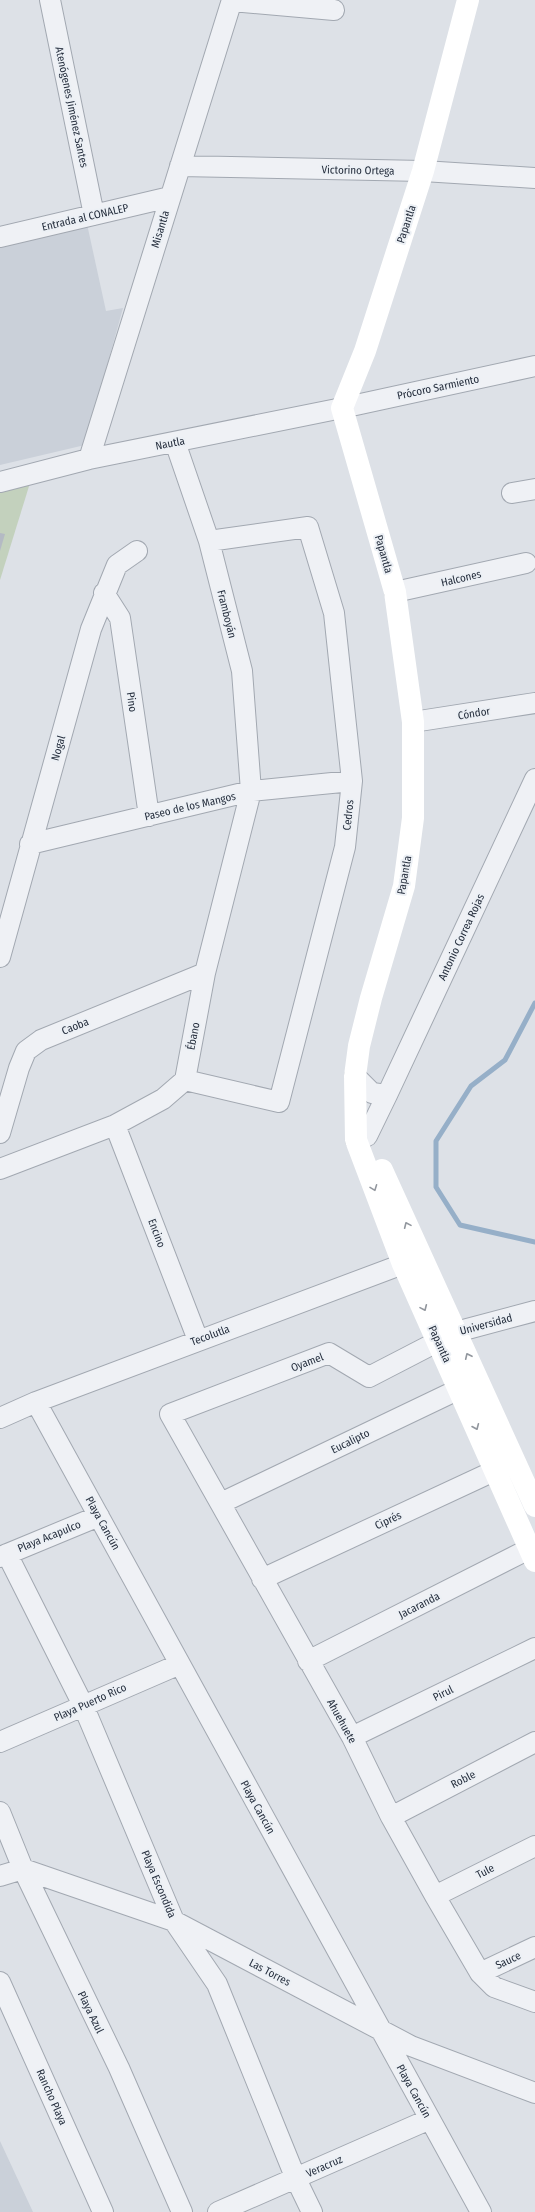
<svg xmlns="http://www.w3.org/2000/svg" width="535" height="2212" viewBox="0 0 535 2212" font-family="'Fira Sans Condensed',sans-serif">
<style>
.built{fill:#cad0d9}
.green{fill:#c3d1bd}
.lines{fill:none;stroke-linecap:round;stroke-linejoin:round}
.stream{stroke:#96afc8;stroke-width:5}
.building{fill:#b4bac4}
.street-casing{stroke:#a2a8b1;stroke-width:22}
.street{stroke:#eff1f5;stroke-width:20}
.secondary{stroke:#fff;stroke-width:22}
.oneway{stroke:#92979e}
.labels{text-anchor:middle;stroke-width:4;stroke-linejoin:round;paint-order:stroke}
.street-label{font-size:11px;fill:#262f3e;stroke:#ecf0f5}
</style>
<rect width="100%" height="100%" fill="#dde1e7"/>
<!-- built -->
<path class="built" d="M 87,224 L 106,311 L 123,308 L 85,445 L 0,465 L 0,246 Z
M 0,2141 L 33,2212 L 0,2212 Z"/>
<!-- green -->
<path class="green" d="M 30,483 L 0,580 L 0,490 Z"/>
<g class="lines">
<!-- stream -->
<path class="stream" d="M 535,1003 L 505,1060 L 471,1086 L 436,1141 L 436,1187 L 460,1225 L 535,1242"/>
</g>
<!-- building -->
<path class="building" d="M 0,533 L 5,534 L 0,551 Z"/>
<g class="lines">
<!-- street casing -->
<g class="street-casing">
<path id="street" d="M 50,0 L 94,215
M 232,1 L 334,10
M 180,166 L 423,171 L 535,178
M 0,237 L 170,197
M 89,459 L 232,0
M 0,482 L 89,459 L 342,408 L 535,366
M 512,493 L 535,489
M 395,592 L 526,563
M 104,593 L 120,618 L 149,816
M 413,722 L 535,703
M 30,844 L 251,791 L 352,781
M 0,957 L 91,629 L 117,565 L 137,551
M 355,1076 L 372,1093 L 387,1095
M 185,1080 L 279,1102 L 345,847 L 352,781 L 334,613 L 308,527 L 209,541
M 115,1125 L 198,1340
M 0,1133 L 19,1068 L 26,1051 L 41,1040 L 205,973
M 356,1140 L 367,1136 L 387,1095 L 535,779
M 0,1169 L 115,1125 L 163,1099 L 185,1080 L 205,973 L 251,791 L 242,671 L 209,541 L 175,442
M 535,1311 L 456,1332 L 369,1377 L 329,1353 L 170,1414 L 352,1737 L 391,1817 L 435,1896 L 480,1973 L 494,1987 L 535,2002
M 36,1402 L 481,2212
M 0,1418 L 36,1402 L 403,1264 L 417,1257
M 221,1503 L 474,1382
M 7,1554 L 83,1705 L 174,1921 L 217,1984 L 296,2179 L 312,2212
M 0,1557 L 99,1516
M 262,1579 L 509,1464
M 308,1661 L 529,1549
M 352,1737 L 535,1648
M 0,1742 L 180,1664
M 0,1812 L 23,1869 L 119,2068 L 182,2212
M 391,1817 L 535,1742
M 0,1876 L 23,1869 L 174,1921 L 411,2046 L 535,2093
M 435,1896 L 535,1846
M 480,1973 L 535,1947
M 0,1982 L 103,2212
M 218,2212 L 430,2119"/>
</g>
<!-- street -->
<use href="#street" class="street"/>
<!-- secondary -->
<path class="secondary" d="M 468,0 L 423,171 L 365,351 L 342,408 L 395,592 L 413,722 L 413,818 L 404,886 L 371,998 L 359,1046 L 355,1076 L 356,1140 L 403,1264 L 535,1561
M 382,1170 L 535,1506"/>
</g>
<!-- one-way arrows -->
<defs><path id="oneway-chevron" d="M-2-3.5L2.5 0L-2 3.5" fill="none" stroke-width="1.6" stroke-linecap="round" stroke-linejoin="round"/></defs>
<g class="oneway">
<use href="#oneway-chevron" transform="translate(374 1188) rotate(69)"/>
<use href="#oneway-chevron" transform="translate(407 1225) rotate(-114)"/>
<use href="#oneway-chevron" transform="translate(424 1308) rotate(66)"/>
<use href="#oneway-chevron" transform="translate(468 1356) rotate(-115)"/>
<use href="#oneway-chevron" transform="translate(476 1427) rotate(67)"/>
</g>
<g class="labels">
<!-- street labels -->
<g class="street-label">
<text transform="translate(72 107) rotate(78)" y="4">Atenógenes Jiménez Santes</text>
<text transform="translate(358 170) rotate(1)" y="4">Victorino Ortega</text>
<text transform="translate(85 217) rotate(-13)" y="4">Entrada al CONALEP</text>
<text transform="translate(406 224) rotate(-72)" y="4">Papantla</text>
<text transform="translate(160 229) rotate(-73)" y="4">Misantla</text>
<text transform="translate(438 387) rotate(-12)" y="4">Prócoro Sarmiento</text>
<text transform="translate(170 443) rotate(-11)" y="4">Nautla</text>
<text transform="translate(384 554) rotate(74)" y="4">Papantla</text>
<text transform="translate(461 578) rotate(-13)" y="4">Halcones</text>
<text transform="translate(227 614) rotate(76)" y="4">Framboyán</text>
<text transform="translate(132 702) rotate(82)" y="4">Pino</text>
<text transform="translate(474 713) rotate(-9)" y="4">Cóndor</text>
<text transform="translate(58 748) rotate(-74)" y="4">Nogal</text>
<text transform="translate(190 806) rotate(-13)" y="4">Paseo de los Mangos</text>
<text transform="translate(348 815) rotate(-84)" y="4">Cedros</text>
<text transform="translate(404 875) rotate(-80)" y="4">Papantla</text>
<text transform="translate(461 937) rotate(-65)" y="4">Antonio Correa Rojas</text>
<text transform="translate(75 1026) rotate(-22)" y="4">Caoba</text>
<text transform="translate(193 1036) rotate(-79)" y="4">Ébano</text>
<text transform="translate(157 1233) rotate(69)" y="4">Encino</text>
<text transform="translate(486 1324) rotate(-15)" y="4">Universidad</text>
<text transform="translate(210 1335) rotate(-20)" y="4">Tecolutla</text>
<text transform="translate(440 1344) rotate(66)" y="4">Papantla</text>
<text transform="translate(307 1362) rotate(-21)" y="4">Oyamel</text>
<text transform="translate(350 1441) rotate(-26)" y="4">Eucalipto</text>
<text transform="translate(388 1520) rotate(-25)" y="4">Ciprés</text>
<text transform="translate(103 1523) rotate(61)" y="4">Playa Cancún</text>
<text transform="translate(49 1536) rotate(-22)" y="4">Playa Acapulco</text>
<text transform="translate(419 1605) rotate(-27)" y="4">Jacaranda</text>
<text transform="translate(443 1693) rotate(-26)" y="4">Pirul</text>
<text transform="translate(90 1702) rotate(-24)" y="4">Playa Puerto Rico</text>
<text transform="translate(342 1721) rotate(61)" y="4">Ahuehuete</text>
<text transform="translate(463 1779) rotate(-27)" y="4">Roble</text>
<text transform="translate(258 1807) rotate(61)" y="4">Playa Cancún</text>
<text transform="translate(485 1871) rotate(-27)" y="4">Tule</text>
<text transform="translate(159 1884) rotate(67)" y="4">Playa Escondida</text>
<text transform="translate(508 1960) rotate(-25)" y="4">Sauce</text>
<text transform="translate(270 1972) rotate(28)" y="4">Las Torres</text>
<text transform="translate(91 2012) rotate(64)" y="4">Playa Azul</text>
<text transform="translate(414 2091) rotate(61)" y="4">Playa Cancún</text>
<text transform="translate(52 2097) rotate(66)" y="4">Rancho Playa</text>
<text transform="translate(324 2166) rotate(-24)" y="4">Veracruz</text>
</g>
</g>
</svg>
